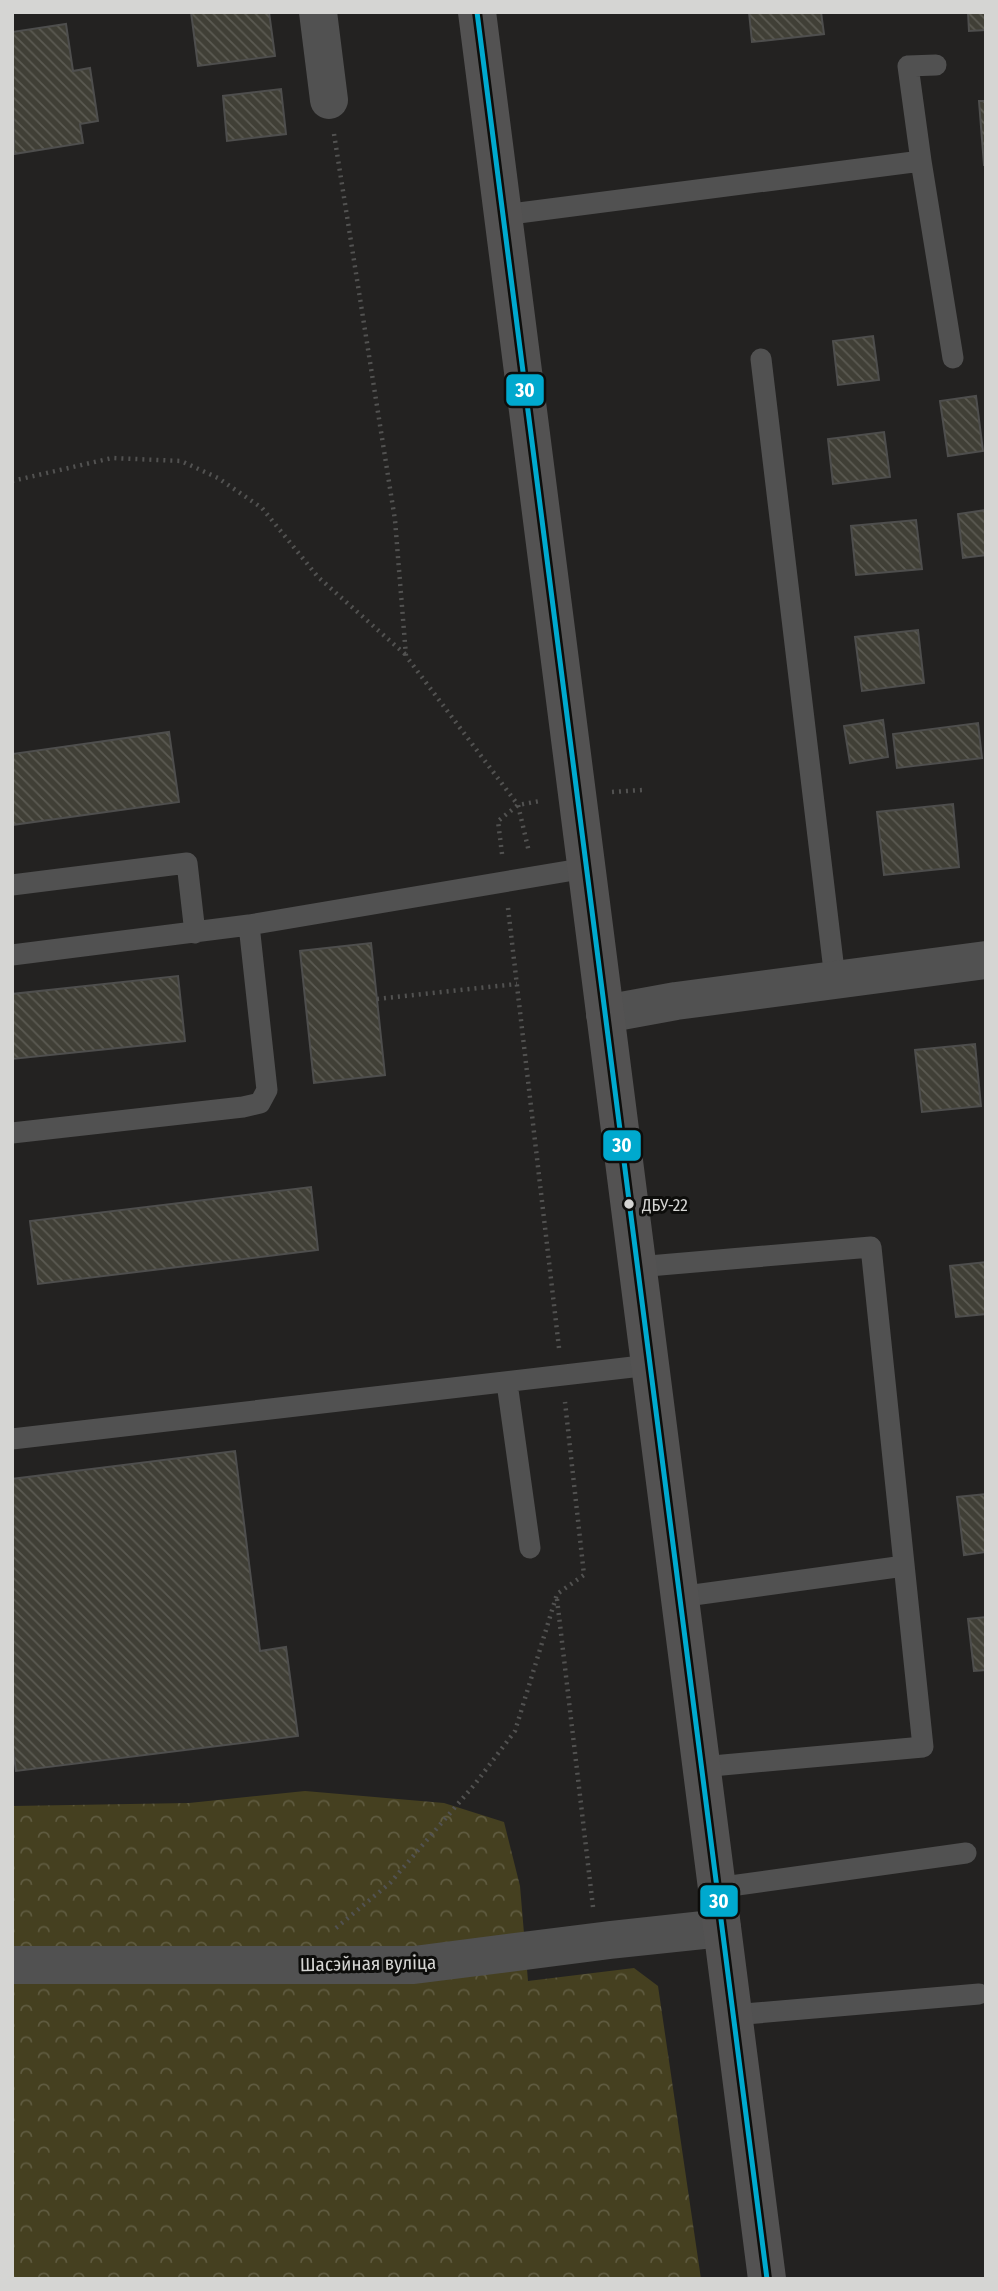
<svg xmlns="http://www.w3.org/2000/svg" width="998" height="2291" viewBox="0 0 998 2291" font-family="'Fira Sans Condensed',sans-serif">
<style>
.forest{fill:url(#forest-crowns)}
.building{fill:url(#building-back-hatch);stroke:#4e4e4d;stroke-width:2}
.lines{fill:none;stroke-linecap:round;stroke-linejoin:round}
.path{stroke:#525251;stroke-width:4.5;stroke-dasharray:2 5;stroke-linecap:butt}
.lane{stroke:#515151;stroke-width:21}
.street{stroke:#515151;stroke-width:38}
.secondary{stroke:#535252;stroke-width:38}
.bus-1-casing{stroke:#0d0d0b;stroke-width:10}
.bus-1{stroke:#00a9ce;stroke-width:5}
.bus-dot{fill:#d5d5d3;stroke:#0d0d0b;stroke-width:2.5}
.labels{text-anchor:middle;stroke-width:6;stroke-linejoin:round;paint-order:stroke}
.bus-label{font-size:17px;fill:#d5d5d3;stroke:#0d0d0b;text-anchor:start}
.street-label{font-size:19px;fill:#d5d5d3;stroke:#0d0d0b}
.line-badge{stroke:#0d0d0b;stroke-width:2.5}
.badge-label{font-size:19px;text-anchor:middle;font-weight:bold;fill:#fff}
</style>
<defs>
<pattern id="forest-crowns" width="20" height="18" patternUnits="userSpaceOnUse" patternTransform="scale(1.75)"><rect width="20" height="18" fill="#454020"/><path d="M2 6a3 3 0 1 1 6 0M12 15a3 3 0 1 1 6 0" fill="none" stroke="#5f5b40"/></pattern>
<pattern id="building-back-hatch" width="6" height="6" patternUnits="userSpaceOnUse" patternTransform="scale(1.75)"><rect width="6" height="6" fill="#403f36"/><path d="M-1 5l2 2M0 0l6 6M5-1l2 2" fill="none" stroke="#5b5a52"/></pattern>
</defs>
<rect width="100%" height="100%" fill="#232221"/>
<!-- forest -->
<path class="forest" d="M 305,1791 L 444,1803 L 504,1822 L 520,1886 L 528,1981 L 634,1968 L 658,1986 L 701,2279 L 12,2279 L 12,1806 L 189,1803 Z"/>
<!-- building -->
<path class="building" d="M 191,12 L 269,12 L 275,56 L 198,66 Z
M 749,12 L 821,12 L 824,34 L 752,42 Z
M 968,12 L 986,12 L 986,30 L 969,31 Z
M 66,24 L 73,71 L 90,68 L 98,121 L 80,124 L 83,143 L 14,154 L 12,32 Z
M 281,89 L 286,134 L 227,141 L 223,96 Z
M 979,101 L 986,101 L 986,165 L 984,165 Z
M 873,336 L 879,380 L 838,385 L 833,341 Z
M 976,396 L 983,451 L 948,456 L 940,401 Z
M 884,432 L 890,477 L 833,484 L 828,439 Z
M 986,510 L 986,555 L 963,558 L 958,514 Z
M 916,520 L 922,569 L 856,575 L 851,526 Z
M 918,630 L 924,683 L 862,691 L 855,637 Z
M 883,720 L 888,757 L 850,763 L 844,726 Z
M 978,723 L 982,758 L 897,768 L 893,734 Z
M 169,732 L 179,802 L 12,825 L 12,754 Z
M 953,804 L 959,867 L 884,875 L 877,812 Z
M 371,943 L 385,1075 L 314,1083 L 300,951 Z
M 178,976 L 185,1041 L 12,1059 L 12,994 Z
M 975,1044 L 981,1106 L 922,1112 L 915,1050 Z
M 311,1187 L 318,1250 L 38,1284 L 30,1221 Z
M 986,1262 L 986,1314 L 956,1317 L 950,1266 Z
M 235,1451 L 260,1651 L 286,1647 L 298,1736 L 16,1771 L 12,1742 L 12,1479 Z
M 986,1494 L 986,1552 L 964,1555 L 957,1497 Z
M 986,1617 L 986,1670 L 974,1671 L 968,1619 Z"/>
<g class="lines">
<!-- path -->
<path class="path" d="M 334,134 L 395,520 L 406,656 L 518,805 L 529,852
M 12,481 L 112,458 L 181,461 L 218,478 L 262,508 L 318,577 L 406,655
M 612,792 L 642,790
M 502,854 L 498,821 L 518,805 L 540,801
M 508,908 L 559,1348
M 377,999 L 517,984
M 557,1599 L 593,1907
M 336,1928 L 390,1883 L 475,1784 L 515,1731 L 557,1594 L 584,1575 L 565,1402"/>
<!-- lane -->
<path class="lane" d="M 921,161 L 908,66 L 936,65
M 503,215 L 921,161 L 953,358
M 761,359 L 835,979
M 12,885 L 187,863 L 195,933
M 12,955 L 249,925
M 12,1133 L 243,1107 L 260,1103 L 267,1090 L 249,925 L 586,868
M 637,1267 L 871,1247 L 923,1747 L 701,1767
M 507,1383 L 530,1548
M 12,1439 L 650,1365
M 679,1597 L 904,1566
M 716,1888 L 966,1853
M 733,2015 L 979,1994"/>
<!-- street -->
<path class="street" d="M 318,12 L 329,100
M 605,1014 L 676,1001 L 986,960
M 12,1965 L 414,1965 L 610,1940 L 722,1928"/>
<!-- secondary -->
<path class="secondary" d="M 477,12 L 767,2279"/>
<!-- bus-1 casing -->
<g class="bus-1-casing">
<path id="bus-1" d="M 477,12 L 767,2279"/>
</g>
<!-- bus-1 -->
<use href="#bus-1" class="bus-1"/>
</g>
<!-- markers -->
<circle class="bus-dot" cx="629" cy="1204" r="6"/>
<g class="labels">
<!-- bus labels -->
<g class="bus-label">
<text x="642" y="1211">ДБУ-22</text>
</g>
<!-- street labels -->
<g class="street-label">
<text transform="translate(368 1963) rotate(-1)" y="7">Шасэйная вуліца</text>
</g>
</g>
<g class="line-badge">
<rect x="505" y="373" width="40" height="34" rx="7" fill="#00a9ce"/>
<rect x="602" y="1129" width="40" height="33" rx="7" fill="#00a9ce"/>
<rect x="699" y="1884" width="40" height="34" rx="7" fill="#00a9ce"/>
</g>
<g class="badge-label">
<text x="525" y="397">30</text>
<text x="622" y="1152">30</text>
<text x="719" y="1908">30</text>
</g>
<!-- border -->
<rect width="998" height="2291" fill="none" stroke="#d5d5d3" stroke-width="28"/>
</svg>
